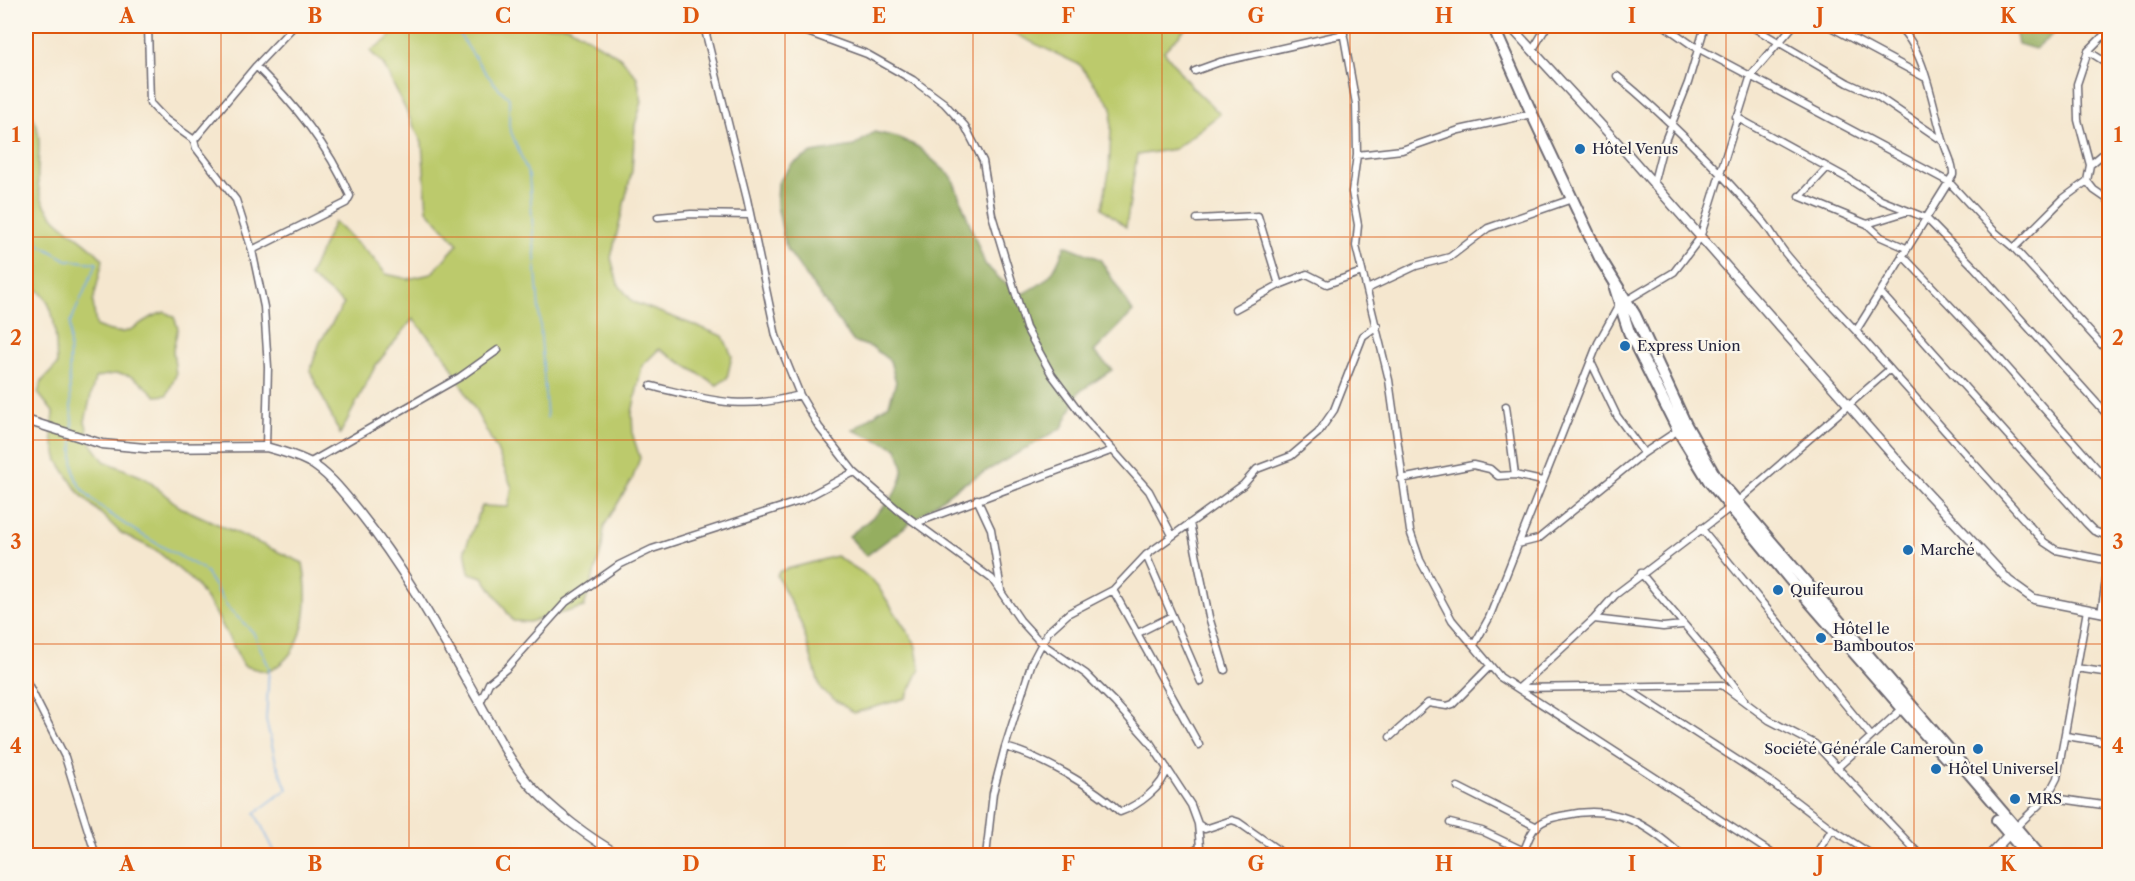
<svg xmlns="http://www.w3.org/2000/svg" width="2135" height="881" viewBox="0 0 2135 881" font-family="'Libre Caslon Text',serif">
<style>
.green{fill:#bcca6c;stroke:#6f7654;stroke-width:1.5}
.forest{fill:#95ae60;stroke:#5c684e;stroke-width:1.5}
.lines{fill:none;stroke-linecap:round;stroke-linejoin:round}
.stream{stroke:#7aafe8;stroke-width:1.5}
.street-casing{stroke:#6c676f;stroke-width:9}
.secondary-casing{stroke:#6c676f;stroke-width:11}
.highway-casing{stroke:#6c676f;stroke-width:14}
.street{stroke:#fff;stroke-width:6}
.secondary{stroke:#fff;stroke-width:8}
.highway{stroke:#fff;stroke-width:10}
.grid{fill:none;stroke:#de560e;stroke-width:1.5;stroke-opacity:0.55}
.poi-dot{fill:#1f6fb2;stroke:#fbf7ec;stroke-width:2}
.labels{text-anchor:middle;stroke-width:4.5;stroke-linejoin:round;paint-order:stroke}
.poi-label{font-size:15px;fill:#22223b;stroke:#fbf7ec;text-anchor:start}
.neatline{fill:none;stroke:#de560e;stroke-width:2}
.grid-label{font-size:20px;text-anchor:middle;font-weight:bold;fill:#de560e}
</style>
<rect width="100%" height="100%" fill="#fbf7ec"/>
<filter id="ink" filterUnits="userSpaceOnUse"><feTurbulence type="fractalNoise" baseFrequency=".0167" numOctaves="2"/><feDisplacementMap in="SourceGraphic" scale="12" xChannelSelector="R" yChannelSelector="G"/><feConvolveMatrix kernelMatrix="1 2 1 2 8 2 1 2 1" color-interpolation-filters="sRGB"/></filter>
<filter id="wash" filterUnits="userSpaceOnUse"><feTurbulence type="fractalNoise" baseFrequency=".008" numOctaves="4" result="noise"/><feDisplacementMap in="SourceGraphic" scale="24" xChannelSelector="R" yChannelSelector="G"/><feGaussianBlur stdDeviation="1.35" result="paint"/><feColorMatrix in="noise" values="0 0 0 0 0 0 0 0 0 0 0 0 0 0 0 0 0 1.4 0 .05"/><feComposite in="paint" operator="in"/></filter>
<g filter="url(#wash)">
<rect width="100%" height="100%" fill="#f5e7cf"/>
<!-- green -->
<path class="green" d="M 395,26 L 568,26 L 620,57 L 637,77 L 642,102 L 635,125 L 632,171 L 611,258 L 618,284 L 633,302 L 723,336 L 732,356 L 727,378 L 717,385 L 659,349 L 642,366 L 632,413 L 633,436 L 640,458 L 632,480 L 604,526 L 602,548 L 584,607 L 529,622 L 513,621 L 483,577 L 469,573 L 465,549 L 482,506 L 508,507 L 512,488 L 497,450 L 446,357 L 413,319 L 376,365 L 340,434 L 310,371 L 320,342 L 344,304 L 309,276 L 334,222 L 372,257 L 386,274 L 408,279 L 431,274 L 458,244 L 427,210 L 422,143 L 383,64 L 370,51 L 388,39 Z
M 998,26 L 1188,26 L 1164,51 L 1190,85 L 1220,114 L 1175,149 L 1137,155 L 1126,227 L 1102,208 L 1109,172 L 1112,107 L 1080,65 Z
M 26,106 C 52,140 29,167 42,199 C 54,228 86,237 103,260 L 93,302 L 96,326 C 137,343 130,321 165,312 L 174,317 L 178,328 L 173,350 L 176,375 L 167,395 L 156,396 C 134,374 124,369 95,378 L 85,421 L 91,443 L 104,461 L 145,478 L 180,507 L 303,563 C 310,602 308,654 267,672 L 244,666 L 215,612 L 195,583 L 157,551 L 121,533 L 78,492 L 58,461 L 52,437 L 53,412 L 38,393 L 42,381 L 57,365 C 55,338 59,294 26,284 Z
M 836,556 L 862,572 L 877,585 L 915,643 L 920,669 L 906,698 L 854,713 L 821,690 L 801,623 L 777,575 L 780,571 Z"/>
<!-- forest -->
<path class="forest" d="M 2014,26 L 2063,26 L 2035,49 L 2018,44 Z
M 874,132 L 897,137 L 918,147 L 952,177 L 985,264 L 1002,281 L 1022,294 C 1049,282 1055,272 1065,245 L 1100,259 L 1133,312 L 1094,352 L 1112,370 L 1079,392 L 1062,428 L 958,487 L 866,556 L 849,536 C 870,519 899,501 903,471 C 903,464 899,454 897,448 L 853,430 L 889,404 L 896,382 L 890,361 L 873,348 L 853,341 L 786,248 L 777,205 L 778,183 L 792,164 L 812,153 L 854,146 Z"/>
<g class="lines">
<!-- stream -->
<path class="stream" d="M 454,26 C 471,51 486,78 509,98 L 509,127 L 529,176 L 547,418
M 26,237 L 67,260 L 97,263 L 70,323 L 69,378 L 73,433
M 73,438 C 73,450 72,463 75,475 C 83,508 173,552 203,569
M 205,571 L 229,609 L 253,632 L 269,667 L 266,720 L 276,762 L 287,789 L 255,813 L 277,856"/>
</g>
</g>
<g filter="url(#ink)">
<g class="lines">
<!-- street casing -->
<g class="street-casing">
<path id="street" d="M 148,26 L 150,103 L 166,120 L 194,140
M 704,26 L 747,199 L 776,336 L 800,395 L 819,427 L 854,472 L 898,510 L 992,579 L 1020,620 L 1041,643 L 1086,674 L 1115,703 L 1149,741 L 1191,805 L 1198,824 L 1200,847 L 1187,856
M 791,26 L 867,54 L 913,80 L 944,103 L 965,126 L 983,161 L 992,215 L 1026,328 L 1052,375 L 1085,419 L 1149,491 L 1172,535
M 1342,26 L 1356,104 L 1357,155 L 1352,192 L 1358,225 L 1356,246 L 1389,380 L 1410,531 L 1420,560 L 1452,620 L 1500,677 L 1776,856
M 1665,26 L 1692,45 L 1949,182 L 1995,232 L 2014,248 L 2110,354
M 1751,26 L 1848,83 L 1877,96 L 1943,141
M 1829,26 L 1924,77
M 1898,26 C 1926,50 1933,110 1944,143 C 1947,154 1954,164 1953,175 L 1856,331 L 2044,542 L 2056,550 L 2110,561
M 2110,29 L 2088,51 L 2077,84 L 2078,120 L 2090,165 L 2087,181 L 2094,190 L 2110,201
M 1532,51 L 1547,26
M 2088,51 L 2110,65
M 1195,71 L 1220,62 L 1344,34
M 1617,76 C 1669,119 1717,168 1762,220 C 1771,230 1777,243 1786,254 C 1808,281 1833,306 1856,331
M 1736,117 L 1847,178 L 1881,200 L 1926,218 L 1974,267 L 2110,418
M 1357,155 L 1402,150 L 1459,130 L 1532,114
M 2090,165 L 2110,148
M 1653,185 L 1663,146 L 1688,83 L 1705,26
M 1802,195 L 1827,168
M 1799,196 L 1867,224 L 1909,211
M 658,217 L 691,214 L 750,215
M 1197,219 L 1258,216 L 1279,285 L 1307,274 L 1327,284 L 1362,272
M 1867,224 L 1881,237 L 1906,248
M 2014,248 L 2064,198 L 2087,181
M 252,250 L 346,203 L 350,196 C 328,145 295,105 256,66
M 1902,255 L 1982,339 L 2110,483
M 1367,289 L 1416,266 L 1450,257 L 1488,228 L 1572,199
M 1880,292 L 2087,524 L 2094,531 L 2110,537
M 1235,309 L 1279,285
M 1591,362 L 1617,416 L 1644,453
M 651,386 C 710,400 739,411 800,395
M 1506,406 L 1515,475
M 266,447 L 268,367 L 264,307 L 252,250 L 236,200 L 196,148 L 194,140 L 256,66 L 294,26
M 309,463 L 460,377 L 498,350
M 1401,479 L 1473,465 L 1490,469 L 1498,476 L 1515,475 L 1542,481
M 977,499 L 991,529 L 1001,590
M 916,523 L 1113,450
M 1190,523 L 1209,617 L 1225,670
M 1701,528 L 1871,736
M 1518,544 L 1538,539 L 1644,453 L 1680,429
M 1146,555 L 1201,682
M 1641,573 C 1675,616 1713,655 1744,699
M 1113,590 L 1199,745
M 2101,613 L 2110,554
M 1594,619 L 1663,627 L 1682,625
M 1138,633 L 1172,616
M 1474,645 L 1489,618 L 1598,343 L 1619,305 L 1674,272 L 1700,238 L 1751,75 L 1793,26
M 2076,668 L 2110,673
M 26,680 L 65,757 L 96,856
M 1519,688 L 1594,619 L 1615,595 L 1731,507 L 1890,369
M 1519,688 L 1722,685 L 1769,720 L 1815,744 L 1921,856
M 1626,688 L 1768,780 L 1832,829 L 1874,856
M 480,703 L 489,683 L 506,669 L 566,602 L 619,565 L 652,549 L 800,501 L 854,472
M 2066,736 L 2110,743
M 1390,737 L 1428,703 L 1447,706 L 1453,704 L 1490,666
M 1005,747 C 1038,755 1096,788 1120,812 C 1137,806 1164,787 1167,768
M 1837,768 L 1903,708
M 1458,787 L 1537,827
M 2047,797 L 2110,806
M 1450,823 L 1482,831 L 1524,851
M 1198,824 L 1205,829 L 1232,820 L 1238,822 L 1278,850 L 1278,856
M 2015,828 L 2047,797 L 2057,778 L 2087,610
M 986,856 L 993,793 L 1005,747 L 1032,662 L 1048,632 L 1069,613 L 1113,590 L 1146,555 L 1243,485 L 1257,469 L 1291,456 L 1318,433 L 1334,410 L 1363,336 L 1377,326
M 1521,856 C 1527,847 1528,835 1536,827 C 1544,819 1555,817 1566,815 C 1614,804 1647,823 1682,856
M 1815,856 L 1832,829"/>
</g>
<!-- secondary casing -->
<g class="secondary-casing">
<path id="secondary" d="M 1510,26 L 1625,151 L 1903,467 L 2009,581 L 2034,599 L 2110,614
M 26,420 L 102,444 L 145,448 L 266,447 C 281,451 295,455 309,462 C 330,474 345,495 360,513 C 407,572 442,637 479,702 C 494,729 508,759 528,783 C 553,811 589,838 621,856
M 1989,856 L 2012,831"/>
</g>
<!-- highway casing -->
<g class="highway-casing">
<path id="highway" d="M 1493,26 L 1532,114 L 1600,258 L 1635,315 L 1686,425 L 1715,476 L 2040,856
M 1615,288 L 1629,332 L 1678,430 L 1709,481 L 1793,583 L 1945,757
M 1997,820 L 2028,856"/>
</g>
<!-- street -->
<use href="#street" class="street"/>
<!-- secondary -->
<use href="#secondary" class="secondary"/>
<!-- highway -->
<use href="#highway" class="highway"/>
</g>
</g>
<!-- grid -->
<path class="grid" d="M 221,26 L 221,856M 409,26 L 409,856M 597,26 L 597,856M 785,26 L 785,856M 973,26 L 973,856M 1162,26 L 1162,856M 1350,26 L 1350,856M 1538,26 L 1538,856M 1726,26 L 1726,856M 1914,26 L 1914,856M 26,237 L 2110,237M 26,440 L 2110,440M 26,644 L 2110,644"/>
<!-- markers -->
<g class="poi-dot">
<circle cx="1580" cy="149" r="6"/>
<circle cx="1625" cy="346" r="6"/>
<circle cx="1908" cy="550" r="6"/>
<circle cx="1778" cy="590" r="6"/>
<circle cx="1821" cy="638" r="6"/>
<circle cx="1978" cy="749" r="6"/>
<circle cx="1936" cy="769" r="6"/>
<circle cx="2015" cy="799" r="6"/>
</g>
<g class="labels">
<!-- poi labels -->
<g class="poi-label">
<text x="1592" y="154">Hôtel Venus</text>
<text x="1637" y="351">Express Union</text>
<text x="1920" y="555">Marché</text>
<text x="1790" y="595">Quifeurou</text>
<text x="1833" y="634">Hôtel le<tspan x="1833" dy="17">Bamboutos</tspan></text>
<text x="1966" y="754" text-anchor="end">Société Générale Cameroun</text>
<text x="1948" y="774">Hôtel Universel</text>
<text x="2027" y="804">MRS</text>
</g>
</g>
<!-- margin -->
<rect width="2135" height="881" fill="none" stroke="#fbf7ec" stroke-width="66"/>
<rect x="33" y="33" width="2069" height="815" class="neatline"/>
<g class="grid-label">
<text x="127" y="23">A</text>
<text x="315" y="23">B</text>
<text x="503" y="23">C</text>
<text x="691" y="23">D</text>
<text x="879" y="23">E</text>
<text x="1068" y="23">F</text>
<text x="1256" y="23">G</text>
<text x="1444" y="23">H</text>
<text x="1632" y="23">I</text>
<text x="1820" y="23">J</text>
<text x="2008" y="23">K</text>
<text x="16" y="142">1</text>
<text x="2118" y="142">1</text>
<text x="16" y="345">2</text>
<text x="2118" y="345">2</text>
<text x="16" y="549">3</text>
<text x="2118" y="549">3</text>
<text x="16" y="753">4</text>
<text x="2118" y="753">4</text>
<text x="127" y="871">A</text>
<text x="315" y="871">B</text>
<text x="503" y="871">C</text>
<text x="691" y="871">D</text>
<text x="879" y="871">E</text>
<text x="1068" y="871">F</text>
<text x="1256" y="871">G</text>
<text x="1444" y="871">H</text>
<text x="1632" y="871">I</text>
<text x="1820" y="871">J</text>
<text x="2008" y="871">K</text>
</g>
</svg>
